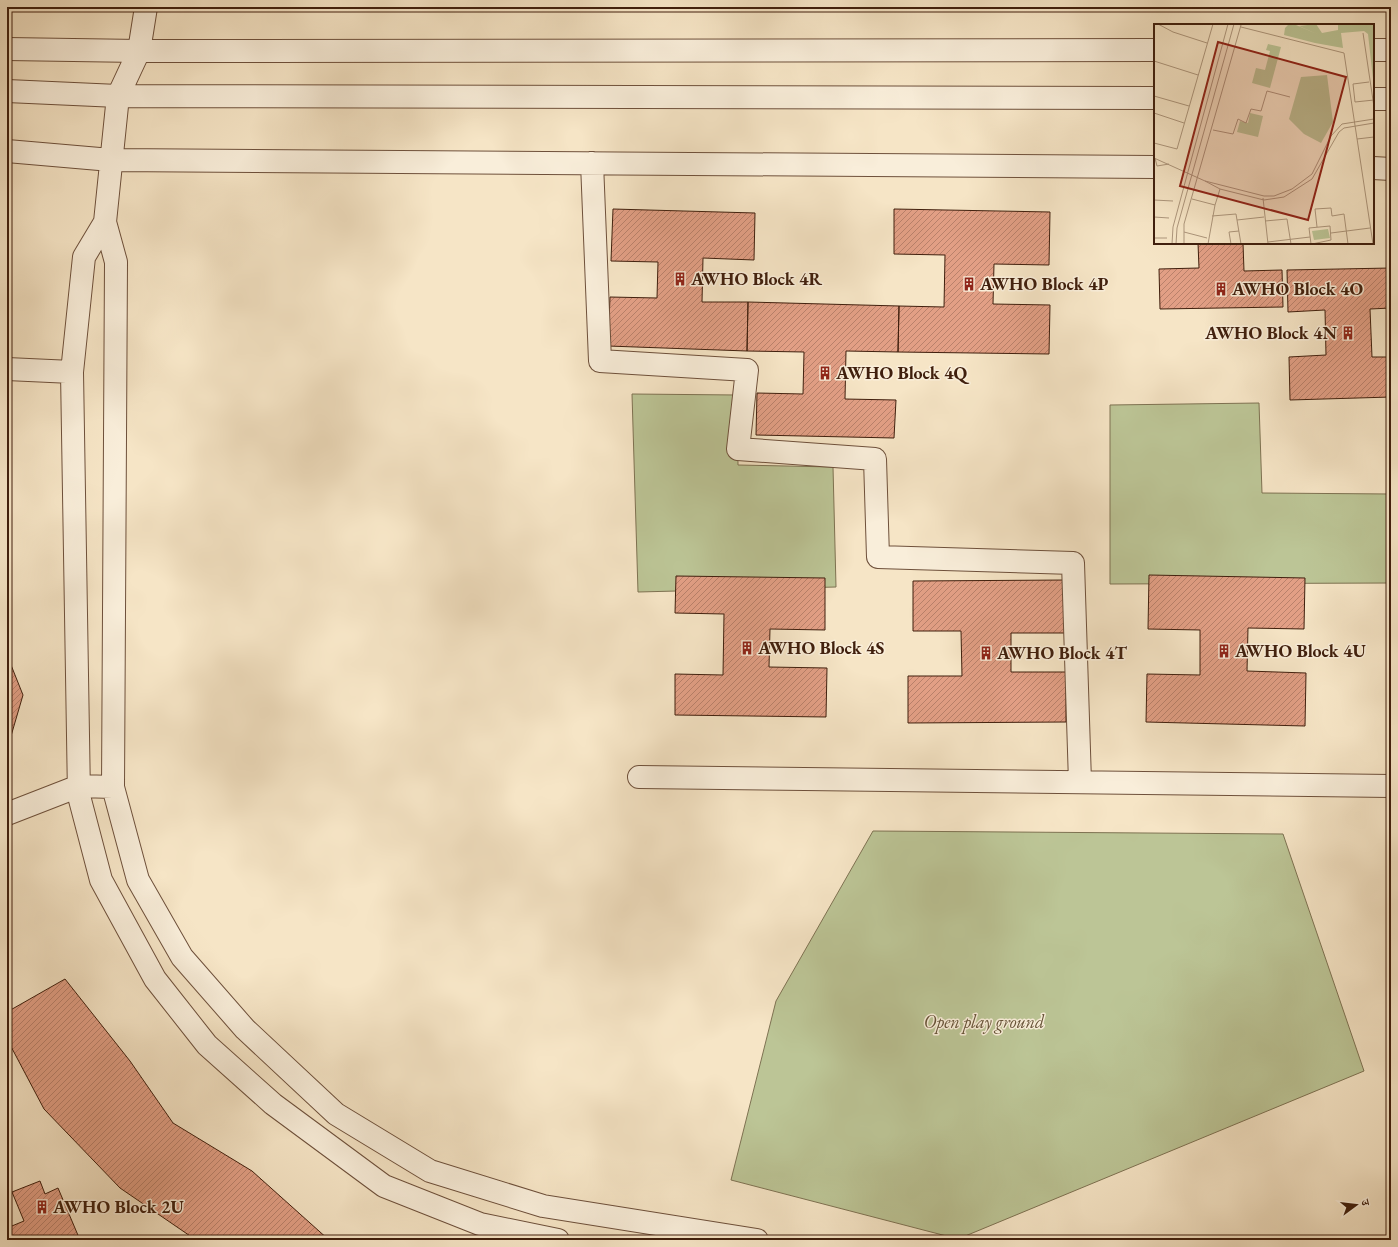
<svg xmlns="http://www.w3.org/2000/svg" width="1398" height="1247" viewBox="0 0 1398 1247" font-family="'EB Garamond','Noto Serif Devanagari',serif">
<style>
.green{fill:#bcc596;stroke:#7e7252}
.building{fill:url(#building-hatch);stroke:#401f0d}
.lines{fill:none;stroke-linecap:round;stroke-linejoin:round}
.minor-casing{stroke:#6e503b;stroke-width:24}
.minor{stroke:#f9eeda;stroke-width:22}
.labels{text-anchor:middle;stroke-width:3;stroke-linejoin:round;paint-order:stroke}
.poi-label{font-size:18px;font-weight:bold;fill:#401f0d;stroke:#f9eeda;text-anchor:start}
.park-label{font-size:18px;font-style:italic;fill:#655136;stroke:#f9eeda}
.inset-road{fill:none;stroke:#ad967c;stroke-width:1}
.view{fill:#8f2418;fill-opacity:0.15;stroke:#8f2418;stroke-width:2}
.inset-edge{fill:none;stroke:#401f0d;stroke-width:2}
</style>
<defs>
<pattern id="building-hatch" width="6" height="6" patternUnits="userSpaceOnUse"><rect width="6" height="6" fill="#e29f85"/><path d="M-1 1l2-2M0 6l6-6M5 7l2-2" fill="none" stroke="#b9816b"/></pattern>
</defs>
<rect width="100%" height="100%" fill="#f6e5c6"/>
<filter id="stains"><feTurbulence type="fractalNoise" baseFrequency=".005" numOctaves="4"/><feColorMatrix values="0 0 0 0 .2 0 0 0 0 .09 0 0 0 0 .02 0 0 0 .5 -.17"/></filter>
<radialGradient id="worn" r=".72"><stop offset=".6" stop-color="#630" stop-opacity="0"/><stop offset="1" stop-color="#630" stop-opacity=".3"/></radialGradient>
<!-- green -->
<path class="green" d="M 632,394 L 737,395 L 738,465 L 833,467 L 836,587 L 638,592 Z
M 1259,403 L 1262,493 L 1391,494 L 1391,583 L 1110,584 L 1110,405 Z
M 873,831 L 1283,834 L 1364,1071 L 958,1239 L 731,1180 L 776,1001 Z"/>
<!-- building -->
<path class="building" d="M 613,209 L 755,213 L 754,260 L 703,258 L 702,302 L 748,302 L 747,351 L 608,346 L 610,297 L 657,298 L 658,262 L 611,261 Z
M 894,209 L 1050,212 L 1049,265 L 994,264 L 993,304 L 1050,305 L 1049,354 L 898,352 L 899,306 L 944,307 L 945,255 L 894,254 Z
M 1198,243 L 1243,243 L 1244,271 L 1282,270 L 1283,307 L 1160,309 L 1159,269 L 1199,268 Z
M 1391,268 L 1391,308 L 1370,309 L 1372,357 L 1391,357 L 1391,397 L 1290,400 L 1289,357 L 1326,355 L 1325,310 L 1288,312 L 1287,270 Z
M 748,302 L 899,306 L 898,352 L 846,351 L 845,399 L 896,400 L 894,438 L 756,435 L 757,393 L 803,394 L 804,352 L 747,351 Z
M 1149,575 L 1305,578 L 1304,629 L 1248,628 L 1247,671 L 1306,673 L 1305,726 L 1146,722 L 1147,674 L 1200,675 L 1200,630 L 1148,629 Z
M 676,576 L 825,578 L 825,630 L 770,629 L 769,667 L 827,668 L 826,717 L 675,715 L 675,674 L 723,675 L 724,614 L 675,613 Z
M 1065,580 L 1065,633 L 1011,633 L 1011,672 L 1066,672 L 1066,722 L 908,723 L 908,676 L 962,676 L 961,631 L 913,631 L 913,581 Z
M 1389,582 L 1391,582 L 1391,623 L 1388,623 Z
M 7,655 L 23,695 L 11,736 L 7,738 Z
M 65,979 L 130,1061 L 173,1123 L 252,1171 L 329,1240 L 196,1240 L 120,1188 L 44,1109 L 7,1039 L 7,1012 Z
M 40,1181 L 45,1194 L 58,1188 L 80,1240 L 7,1240 L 7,1228 L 24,1221 L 12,1192 Z"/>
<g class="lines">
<!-- minor casing -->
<g class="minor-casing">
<path id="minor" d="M 146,7 L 139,51 L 118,96 L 105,222 L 116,262 L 113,787 L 138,880 L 182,957 L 245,1029 L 336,1114 L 430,1171 L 543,1206 L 757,1240
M 7,49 L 139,51 L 1155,50
M 1373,50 L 1391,50
M 7,91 L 118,96 L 1155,98
M 1373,99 L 1391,99
M 7,151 L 111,160 L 1155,167
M 592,163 L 600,361 L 747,370 L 738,449 L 875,459 L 878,557 L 1073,563 L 1080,782
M 1373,168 L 1391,169
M 105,222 L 84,257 L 72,372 L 79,796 L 101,880 L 155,979 L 207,1045 L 273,1104 L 384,1186 L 480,1224 L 558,1240
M 7,369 L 72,372
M 639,777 L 1391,786
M 7,814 L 79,786 L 113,787"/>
</g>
<!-- minor -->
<use href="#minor" class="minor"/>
</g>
<!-- icons -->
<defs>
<g id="building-bare" transform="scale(1.08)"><path d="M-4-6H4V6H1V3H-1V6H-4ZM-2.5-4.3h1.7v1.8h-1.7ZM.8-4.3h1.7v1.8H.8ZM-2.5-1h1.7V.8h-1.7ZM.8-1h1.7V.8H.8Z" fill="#8f2418" stroke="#f9eeda" stroke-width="2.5" paint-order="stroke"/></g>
</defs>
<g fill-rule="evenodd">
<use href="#building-bare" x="680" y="279"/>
<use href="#building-bare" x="969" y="284"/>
<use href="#building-bare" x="1221" y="289"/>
<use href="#building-bare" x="1348" y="333"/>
<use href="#building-bare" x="825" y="373"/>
<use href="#building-bare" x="747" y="648"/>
<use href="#building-bare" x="1224" y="651"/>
<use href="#building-bare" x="986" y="653"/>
<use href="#building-bare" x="42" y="1207"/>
</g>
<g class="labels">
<!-- poi labels -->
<g class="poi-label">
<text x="691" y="285">AWHO Block 4R</text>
<text x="980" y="290">AWHO Block 4P</text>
<text x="1232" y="295">AWHO Block 4O</text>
<text x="1337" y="339" text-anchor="end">AWHO Block 4N</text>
<text x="836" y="379">AWHO Block 4Q</text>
<text x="758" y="654">AWHO Block 4S</text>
<text x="1235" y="657">AWHO Block 4U</text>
<text x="997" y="659">AWHO Block 4T</text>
<text x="53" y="1213">AWHO Block 2U</text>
</g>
<!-- park labels -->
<g class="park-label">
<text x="984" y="1028">Open play ground</text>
</g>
</g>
<!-- overview -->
<g transform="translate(1154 24)">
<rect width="220" height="220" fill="#f6e5c6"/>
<path d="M 162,0 L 168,9 L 184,6 L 184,0 L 220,0 L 220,64 L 214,10 L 210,7 L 187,9 L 189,24 L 161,19 L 162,15 L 161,19 L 130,11 L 131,4 L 134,1 L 142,1 L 163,10 L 145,2 ZM 114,20 L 127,23 L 116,64 L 98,59 L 102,44 L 111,46 L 116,27 L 112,26 ZM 173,51 L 179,98 L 167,119 L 150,110 L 135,95 L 147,53 ZM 96,89 L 109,92 L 104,113 L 83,108 L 86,97 L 94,99 ZM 174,205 L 176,214 L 160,216 L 158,207 Z" fill="#bcc596"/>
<path class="inset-road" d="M 4,0 L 19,8 L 53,19M 87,3 L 190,29 L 219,220M 209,9 L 220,83M 0,37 L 44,51M 215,58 L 199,60 L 201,78 L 220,76M 0,72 L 35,82M 0,89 L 30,99M 59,106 L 79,110 L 84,95 L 92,99 L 97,85 L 107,87 L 113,67 L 136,73M 203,115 L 220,113M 0,119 L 23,125 L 59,0M 0,134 L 51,157 L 110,172 L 120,172 L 138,165 L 158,150 L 177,112 L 188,100 L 220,95M 1,134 L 3,142 L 15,140M 51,157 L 66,165 L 110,176 L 130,173 L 158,155 L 185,108 L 190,104 L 220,99M 109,174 L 114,220M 38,175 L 61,181 L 66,165M 0,176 L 19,177M 58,192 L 82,190 L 83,196M 0,193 L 15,194M 111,197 L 133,195 L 137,220M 163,203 L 161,185 L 177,184 L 178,192 L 190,190 L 194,220M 30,208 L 53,214M 177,209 L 216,204M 0,214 L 13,214M 114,218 L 156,213M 18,220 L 19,203 L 74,0M 22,220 L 23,204 L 80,0M 30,220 L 30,200 L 87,1M 54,220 L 61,181M 77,220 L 75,208 L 85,207M 87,220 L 83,196 L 110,193M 157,220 L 155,204 L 176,202 L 177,216 L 158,220"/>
<path class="view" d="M 64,18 L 192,53 L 154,196 L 26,162 Z"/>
<rect width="220" height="220" class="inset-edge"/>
</g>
<!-- margin -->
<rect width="1398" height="1247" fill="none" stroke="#f6e5c6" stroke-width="24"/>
<rect x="8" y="8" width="1382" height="1231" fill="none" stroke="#401f0d" stroke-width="2"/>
<rect x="12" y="12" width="1374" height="1223" fill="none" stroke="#401f0d"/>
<!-- north arrow -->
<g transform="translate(1356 1205) rotate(75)" stroke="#f9eeda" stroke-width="3" paint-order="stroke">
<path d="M0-3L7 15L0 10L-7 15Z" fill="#401f0d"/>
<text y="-6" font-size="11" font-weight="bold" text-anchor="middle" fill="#401f0d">उ</text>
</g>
<rect width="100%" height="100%" filter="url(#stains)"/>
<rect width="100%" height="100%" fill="url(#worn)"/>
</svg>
